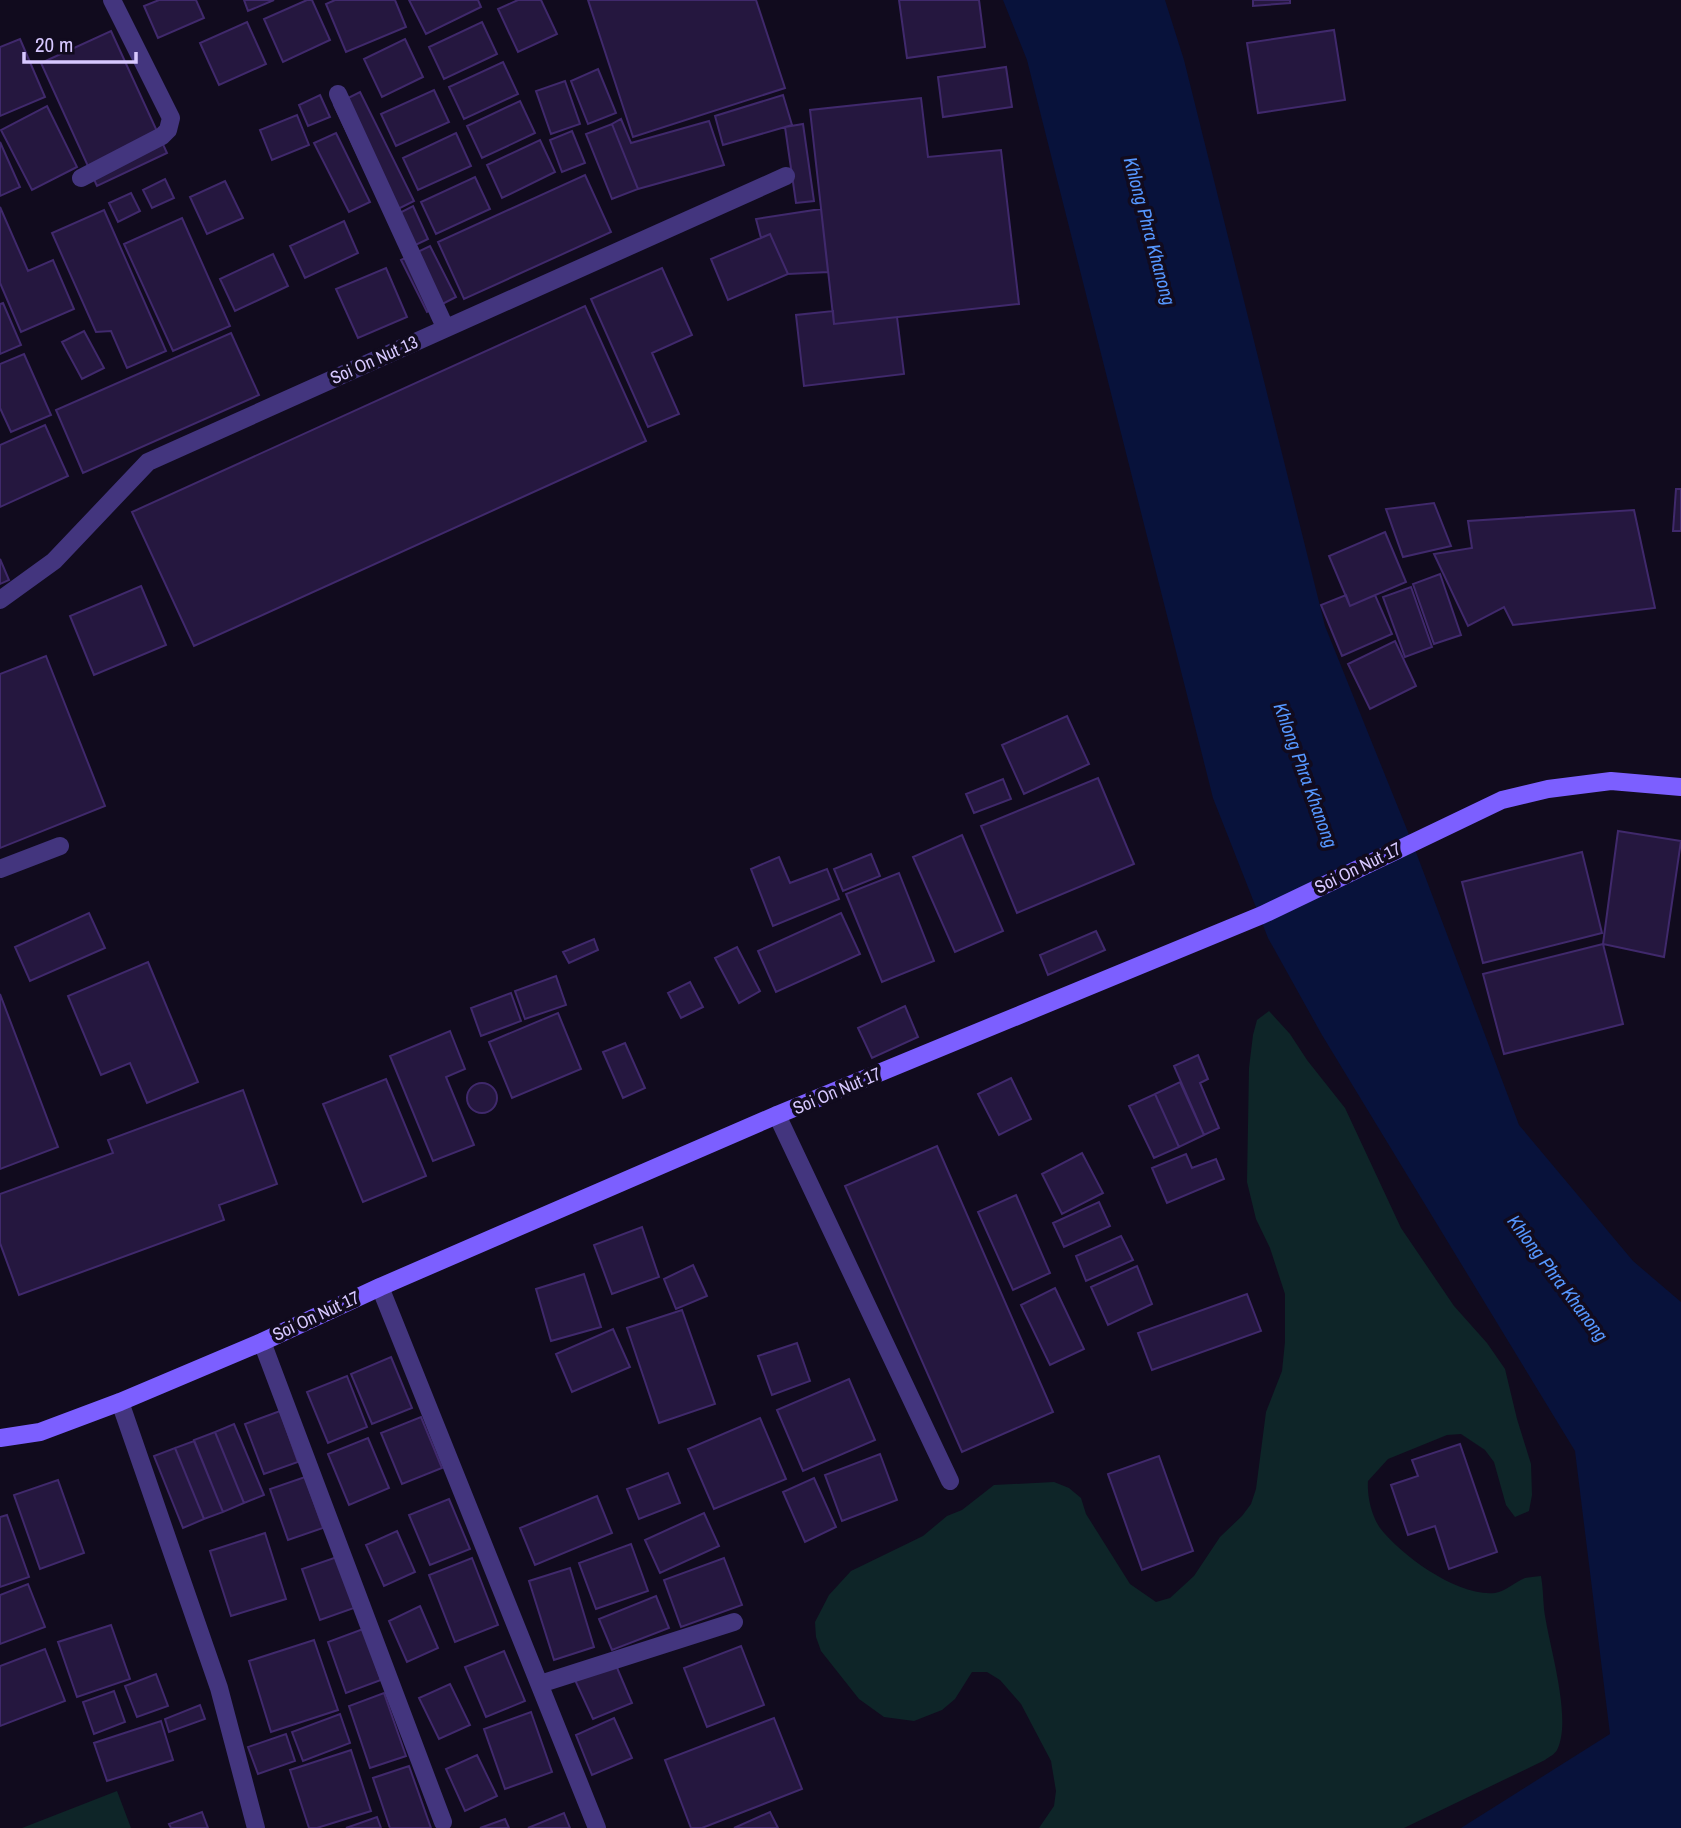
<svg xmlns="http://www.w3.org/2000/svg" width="1681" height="1828" viewBox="0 0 1681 1828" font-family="'Archivo Narrow',sans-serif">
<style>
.green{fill:#0e2528}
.water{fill:#08123b}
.building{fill:#25173f;stroke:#40296c;stroke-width:2}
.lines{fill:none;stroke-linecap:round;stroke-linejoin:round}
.street{stroke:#43357e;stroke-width:18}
.secondary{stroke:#7c5fff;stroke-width:18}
.labels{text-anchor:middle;stroke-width:7;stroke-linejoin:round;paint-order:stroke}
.street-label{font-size:18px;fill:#d7c8ff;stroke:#110b1e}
.water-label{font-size:19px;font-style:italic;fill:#5697ff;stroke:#110b1e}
</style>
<rect width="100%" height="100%" fill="#110b1e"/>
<!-- green -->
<path class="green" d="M 1269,1011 L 1290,1034 L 1307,1060 L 1345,1108 L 1401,1228 L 1454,1306 L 1487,1343 L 1505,1369 L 1517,1419 L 1531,1464 L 1532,1495 L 1529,1511 L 1515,1517 L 1506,1505 L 1494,1462 L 1485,1450 L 1461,1434 L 1447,1435 L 1388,1459 L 1368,1481 C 1367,1496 1371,1515 1380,1528 C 1402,1556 1458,1597 1495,1593 C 1506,1591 1515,1582 1525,1578 C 1529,1577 1535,1577 1541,1576 C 1543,1587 1543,1598 1544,1609 C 1548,1643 1573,1719 1557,1750 C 1555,1754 1549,1757 1545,1760 L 1404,1828 L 1039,1828 L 1054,1806 L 1056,1791 L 1051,1761 L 1021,1704 L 1000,1680 L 987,1672 L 972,1672 L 955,1699 L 942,1710 L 914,1721 L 884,1717 L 859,1699 L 821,1651 L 816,1637 L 815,1622 L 829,1595 L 851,1571 L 923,1536 L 947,1516 L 962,1510 L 994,1485 L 1054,1482 L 1069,1488 L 1081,1498 L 1086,1514 L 1130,1584 L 1156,1602 L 1170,1598 L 1194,1576 L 1220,1537 L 1242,1516 L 1251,1504 L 1256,1489 L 1266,1412 L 1282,1371 L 1285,1342 L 1285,1294 L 1270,1248 L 1256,1219 L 1247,1182 L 1249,1068 L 1253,1035 L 1257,1020 Z
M 117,1791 L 131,1828 L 22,1828 Z"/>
<!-- water -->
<path class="water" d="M 1003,0 L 1165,0 L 1184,60 L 1325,626 L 1414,847 L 1519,1125 L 1633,1261 L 1681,1302 L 1681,1828 L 1461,1828 L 1610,1734 L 1575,1451 L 1322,1035 L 1268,938 L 1213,798 L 1027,60 Z"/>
<!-- building -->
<path class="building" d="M 159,0 L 196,0 L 204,18 L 158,38 L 144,6 Z
M 244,0 L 274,0 L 248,11 Z
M 307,0 L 312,0 L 330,40 L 283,62 L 264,19 Z
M 335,0 L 395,0 L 406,27 L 346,52 L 326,4 Z
M 409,0 L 478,0 L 481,7 L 426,34 Z
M 518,0 L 541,0 L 557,34 L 518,52 L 498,9 Z
M 588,0 L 756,0 L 785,88 L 633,137 Z
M 899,0 L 979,0 L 985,47 L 907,58 Z
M 1253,0 L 1290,0 L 1290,3 L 1253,6 Z
M 247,22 L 266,64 L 219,85 L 200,43 Z
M 482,22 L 497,54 L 444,79 L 429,47 Z
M 1334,30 L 1345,100 L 1258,113 L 1247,43 Z
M 111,31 L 167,153 L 97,186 L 41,63 Z
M 20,39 L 45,97 L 0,116 L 0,47 Z
M 405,39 L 423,77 L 382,97 L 364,59 Z
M 503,62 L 518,94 L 464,119 L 449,87 Z
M 1006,67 L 1012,107 L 943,117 L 938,77 Z
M 598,69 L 616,113 L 588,124 L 571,81 Z
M 565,81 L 580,124 L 551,134 L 536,91 Z
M 434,90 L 449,122 L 396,146 L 381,114 Z
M 360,92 L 414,201 L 386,215 L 334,105 Z
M 320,95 L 330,117 L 308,126 L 299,105 Z
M 783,95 L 792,125 L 723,145 L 715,116 Z
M 921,98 L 928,157 L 1001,150 L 1019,304 L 834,324 L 810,110 Z
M 520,101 L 535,133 L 482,158 L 467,126 Z
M 47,106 L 77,167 L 32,190 L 1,130 Z
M 297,115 L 309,145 L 272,160 L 260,130 Z
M 621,119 L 631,143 L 709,121 L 724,165 L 638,189 L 612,124 Z
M 612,124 L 638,189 L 612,199 L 586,134 Z
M 803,124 L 814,201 L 796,203 L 785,127 Z
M 572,131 L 585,163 L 562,172 L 550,140 Z
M 336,133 L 370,202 L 349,212 L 314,143 Z
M 456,133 L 471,166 L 418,190 L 403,158 Z
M 540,140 L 555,172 L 502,198 L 487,165 Z
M 0,142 L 20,187 L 0,196 Z
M 585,175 L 611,232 L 464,299 L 438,242 Z
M 475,177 L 490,209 L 436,234 L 421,202 Z
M 165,179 L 174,198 L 152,208 L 143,190 Z
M 225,181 L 243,218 L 207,234 L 190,197 Z
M 131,193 L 140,211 L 118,222 L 109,203 Z
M 413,206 L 428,239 L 403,251 L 388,219 Z
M 0,207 L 28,271 L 53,260 L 74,309 L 21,332 L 0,283 Z
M 821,209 L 828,272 L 788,274 L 770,234 L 761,238 L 756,219 Z
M 104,210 L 166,351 L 127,368 L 111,331 L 96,332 L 52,233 Z
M 182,218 L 230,326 L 173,351 L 124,244 Z
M 344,221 L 358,253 L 305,278 L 290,246 Z
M 770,234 L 788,274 L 728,300 L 711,259 Z
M 430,246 L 456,297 L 427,312 L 401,260 Z
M 273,254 L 288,286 L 235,311 L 220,279 Z
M 386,268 L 407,317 L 358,338 L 336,289 Z
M 662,268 L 692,335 L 652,353 L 679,414 L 648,427 L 591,299 Z
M 3,303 L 21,345 L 0,354 L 0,304 Z
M 585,306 L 646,441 L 194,646 L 132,512 Z
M 833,311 L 834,324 L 897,317 L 904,374 L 804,386 L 796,315 Z
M 84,331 L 104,368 L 82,379 L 62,342 Z
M 231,333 L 259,395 L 83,473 L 56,410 Z
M 24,354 L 51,415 L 11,432 L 0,408 L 0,364 Z
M 45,425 L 68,476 L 0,507 L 0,445 Z
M 1676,489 L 1681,489 L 1681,531 L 1673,531 Z
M 1434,503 L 1451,546 L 1403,557 L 1386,509 Z
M 1634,510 L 1655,608 L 1513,625 L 1504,607 L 1468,626 L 1434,554 L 1472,548 L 1468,521 Z
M 1385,532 L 1406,582 L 1350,606 L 1329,556 Z
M 0,559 L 9,580 L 0,584 Z
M 1440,574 L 1461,635 L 1434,644 L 1413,584 Z
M 141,586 L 166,645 L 94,675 L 70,616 Z
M 1411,587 L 1432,647 L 1405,657 L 1383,597 Z
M 1346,595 L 1350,606 L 1375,595 L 1392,634 L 1342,656 L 1321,605 Z
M 1395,641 L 1416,686 L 1370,709 L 1348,664 Z
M 46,656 L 105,806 L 0,848 L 0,674 Z
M 1067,716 L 1089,764 L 1024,794 L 1002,745 Z
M 1098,778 L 1134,864 L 1017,913 L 981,826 Z
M 1003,779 L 1011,799 L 974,813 L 966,794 Z
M 1618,831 L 1681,841 L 1664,957 L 1603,944 Z
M 962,835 L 1003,931 L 955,952 L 913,857 Z
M 1582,852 L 1602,933 L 1483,963 L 1462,882 Z
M 871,854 L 880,876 L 843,891 L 834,869 Z
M 779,857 L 790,883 L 827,869 L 839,899 L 773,926 L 751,869 Z
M 899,873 L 934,961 L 882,982 L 846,894 Z
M 89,913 L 105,948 L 30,981 L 15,947 Z
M 841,913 L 860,954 L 776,992 L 758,951 Z
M 1096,931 L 1105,950 L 1048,975 L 1040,955 Z
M 594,939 L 598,950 L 569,963 L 563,952 Z
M 1603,944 L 1623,1024 L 1504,1054 L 1483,974 Z
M 737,947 L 760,991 L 739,1003 L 715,958 Z
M 148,962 L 198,1082 L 147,1103 L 130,1063 L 101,1075 L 68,996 Z
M 556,976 L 566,1005 L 525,1019 L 515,991 Z
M 690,982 L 703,1007 L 681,1018 L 668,993 Z
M 511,993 L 521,1021 L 481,1036 L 471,1008 Z
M 0,994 L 58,1147 L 0,1169 Z
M 905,1006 L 918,1037 L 872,1058 L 858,1028 Z
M 558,1013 L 581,1069 L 512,1098 L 489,1042 Z
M 450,1031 L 465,1069 L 446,1077 L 474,1145 L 433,1161 L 390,1056 Z
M 625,1043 L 645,1088 L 623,1098 L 603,1052 Z
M 1198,1055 L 1208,1079 L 1200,1083 L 1219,1128 L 1204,1135 L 1174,1066 Z
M 1011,1078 L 1031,1119 L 999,1135 L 978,1094 Z
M 386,1079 L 426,1176 L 363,1202 L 323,1104 Z
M 1180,1082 L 1204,1135 L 1179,1147 L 1155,1094 Z
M467 1098a15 15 0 1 1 30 0a15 15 0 1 1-30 0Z
M 243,1090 L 277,1184 L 219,1205 L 224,1220 L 19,1295 L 0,1243 L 0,1194 L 113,1153 L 108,1140 Z
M 1155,1094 L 1179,1147 L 1154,1158 L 1129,1106 Z
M 937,1146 L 1053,1412 L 962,1452 L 845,1186 Z
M 1082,1153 L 1103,1193 L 1062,1214 L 1042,1174 Z
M 1186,1154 L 1192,1168 L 1216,1159 L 1224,1179 L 1167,1203 L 1152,1168 Z
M 1016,1195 L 1050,1273 L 1013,1290 L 978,1212 Z
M 1099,1202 L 1110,1226 L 1064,1247 L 1053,1223 Z
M 642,1227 L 659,1277 L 612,1294 L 594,1245 Z
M 1121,1236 L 1133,1260 L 1086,1281 L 1076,1256 Z
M 693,1265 L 707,1296 L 676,1309 L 664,1279 Z
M 1137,1266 L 1152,1304 L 1108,1325 L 1091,1287 Z
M 584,1274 L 601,1327 L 551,1341 L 536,1289 Z
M 1055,1288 L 1084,1349 L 1050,1365 L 1021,1305 Z
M 1247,1294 L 1261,1331 L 1152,1370 L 1138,1333 Z
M 682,1310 L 715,1404 L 659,1423 L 627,1328 Z
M 613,1329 L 630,1367 L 572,1392 L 556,1354 Z
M 797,1343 L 810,1381 L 772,1395 L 758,1356 Z
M 391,1357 L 412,1408 L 372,1424 L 351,1374 Z
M 347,1376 L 367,1427 L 328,1443 L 307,1392 Z
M 849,1379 L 875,1440 L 803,1471 L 777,1410 Z
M 280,1411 L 298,1462 L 264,1474 L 245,1424 Z
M 421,1417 L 442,1468 L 402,1484 L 381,1433 Z
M 760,1418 L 786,1479 L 714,1509 L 688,1449 Z
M 234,1424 L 264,1495 L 244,1503 L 215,1432 Z
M 215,1432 L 244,1503 L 223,1512 L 194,1440 Z
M 368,1438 L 389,1488 L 349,1505 L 328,1454 Z
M 194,1441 L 223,1512 L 204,1519 L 175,1448 Z
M 1460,1444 L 1497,1552 L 1449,1569 L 1435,1526 L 1408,1535 L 1391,1485 L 1418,1476 L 1412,1460 Z
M 175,1448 L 204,1519 L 183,1528 L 154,1456 Z
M 880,1454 L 897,1500 L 842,1521 L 825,1475 Z
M 1159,1456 L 1193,1551 L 1142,1570 L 1108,1474 Z
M 668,1473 L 680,1503 L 639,1519 L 627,1489 Z
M 305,1477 L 323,1528 L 288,1540 L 270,1489 Z
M 814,1478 L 836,1527 L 805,1542 L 783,1492 Z
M 58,1480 L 84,1553 L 40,1569 L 14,1495 Z
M 597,1496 L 612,1533 L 535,1565 L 520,1528 Z
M 449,1499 L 470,1549 L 430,1565 L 409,1515 Z
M 704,1513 L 719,1546 L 660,1573 L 645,1540 Z
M 7,1515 L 29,1577 L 0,1587 L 0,1517 Z
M 397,1531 L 415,1572 L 384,1586 L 366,1545 Z
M 265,1533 L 286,1599 L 231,1616 L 210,1551 Z
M 631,1544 L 648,1591 L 596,1609 L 579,1563 Z
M 337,1557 L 354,1608 L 320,1620 L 302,1569 Z
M 472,1558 L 498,1625 L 455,1642 L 429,1575 Z
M 724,1558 L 742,1605 L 681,1627 L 664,1580 Z
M 570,1568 L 594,1647 L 554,1660 L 529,1581 Z
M 28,1584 L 45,1627 L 0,1644 L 0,1595 Z
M 656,1596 L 669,1628 L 612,1650 L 599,1619 Z
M 420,1606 L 438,1648 L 407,1662 L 389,1621 Z
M 111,1625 L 130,1679 L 77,1697 L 58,1642 Z
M 363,1629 L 381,1680 L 346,1693 L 328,1642 Z
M 314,1640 L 338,1710 L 271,1732 L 249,1661 Z
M 741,1646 L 764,1705 L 707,1727 L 684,1668 Z
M 45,1649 L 65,1701 L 0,1726 L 0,1666 Z
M 504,1651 L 525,1701 L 486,1717 L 465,1667 Z
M 615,1663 L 632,1703 L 593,1719 L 575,1680 Z
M 156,1674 L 168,1706 L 137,1717 L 125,1686 Z
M 450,1684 L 470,1725 L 439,1739 L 419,1698 Z
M 114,1691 L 125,1722 L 94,1734 L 83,1702 Z
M 384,1693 L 406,1756 L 370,1768 L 349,1706 Z
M 200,1705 L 205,1719 L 169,1732 L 165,1719 Z
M 531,1712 L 552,1772 L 505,1789 L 484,1729 Z
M 340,1714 L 350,1743 L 303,1761 L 292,1732 Z
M 614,1718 L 632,1758 L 592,1775 L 576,1735 Z
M 774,1718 L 802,1789 L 702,1828 L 691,1828 L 665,1760 Z
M 161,1721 L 173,1760 L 107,1781 L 94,1743 Z
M 286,1734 L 295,1761 L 258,1774 L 248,1747 Z
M 351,1750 L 371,1811 L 317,1828 L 309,1828 L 290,1770 Z
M 477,1755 L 497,1796 L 465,1811 L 446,1769 Z
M 409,1766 L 431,1828 L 390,1828 L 373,1778 Z
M 202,1812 L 208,1828 L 171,1828 L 169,1824 Z
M 770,1812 L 778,1828 L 734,1828 Z
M 564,1813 L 570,1828 L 528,1828 Z
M 377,1817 L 381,1828 L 346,1828 Z
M 505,1819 L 509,1828 L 480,1828 Z"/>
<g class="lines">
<!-- street -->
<path class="street" d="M 338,94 L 445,327
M 81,178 L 162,136 L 168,130 L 171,118 L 112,0
M 0,600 L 54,561 L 148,462 L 786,176
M 0,869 L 60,846
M 777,1115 L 950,1481
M 380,1287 L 597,1828
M 262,1342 L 443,1822
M 120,1402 L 219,1688 L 256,1828
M 540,1684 L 734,1622"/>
<!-- secondary -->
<path class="secondary" d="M 0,1438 L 40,1432 L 120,1402 L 262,1342 L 380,1287 L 777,1115 L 1262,915 L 1502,800 L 1548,789 L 1611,781 L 1681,787"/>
</g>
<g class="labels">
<!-- street labels -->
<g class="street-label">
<text transform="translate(374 360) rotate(-24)" y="6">Soi On Nut 13</text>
<text transform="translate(1358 868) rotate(-26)" y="6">Soi On Nut 17</text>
<text transform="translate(837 1091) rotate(-23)" y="6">Soi On Nut 17</text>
<text transform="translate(316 1316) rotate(-25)" y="6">Soi On Nut 17</text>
</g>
<!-- water labels -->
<g class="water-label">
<text transform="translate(1150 231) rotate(75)" y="7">Khlong Phra Khanong</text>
<text transform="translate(1306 775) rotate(70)" y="7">Khlong Phra Khanong</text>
<text transform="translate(1558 1278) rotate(53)" y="7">Khlong Phra Khanong</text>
</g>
</g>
<!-- scale -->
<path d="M24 52v10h112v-10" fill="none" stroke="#d7c8ff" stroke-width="3.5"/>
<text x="35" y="52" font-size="21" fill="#d7c8ff" stroke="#110b1e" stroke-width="5" paint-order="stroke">20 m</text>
</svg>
